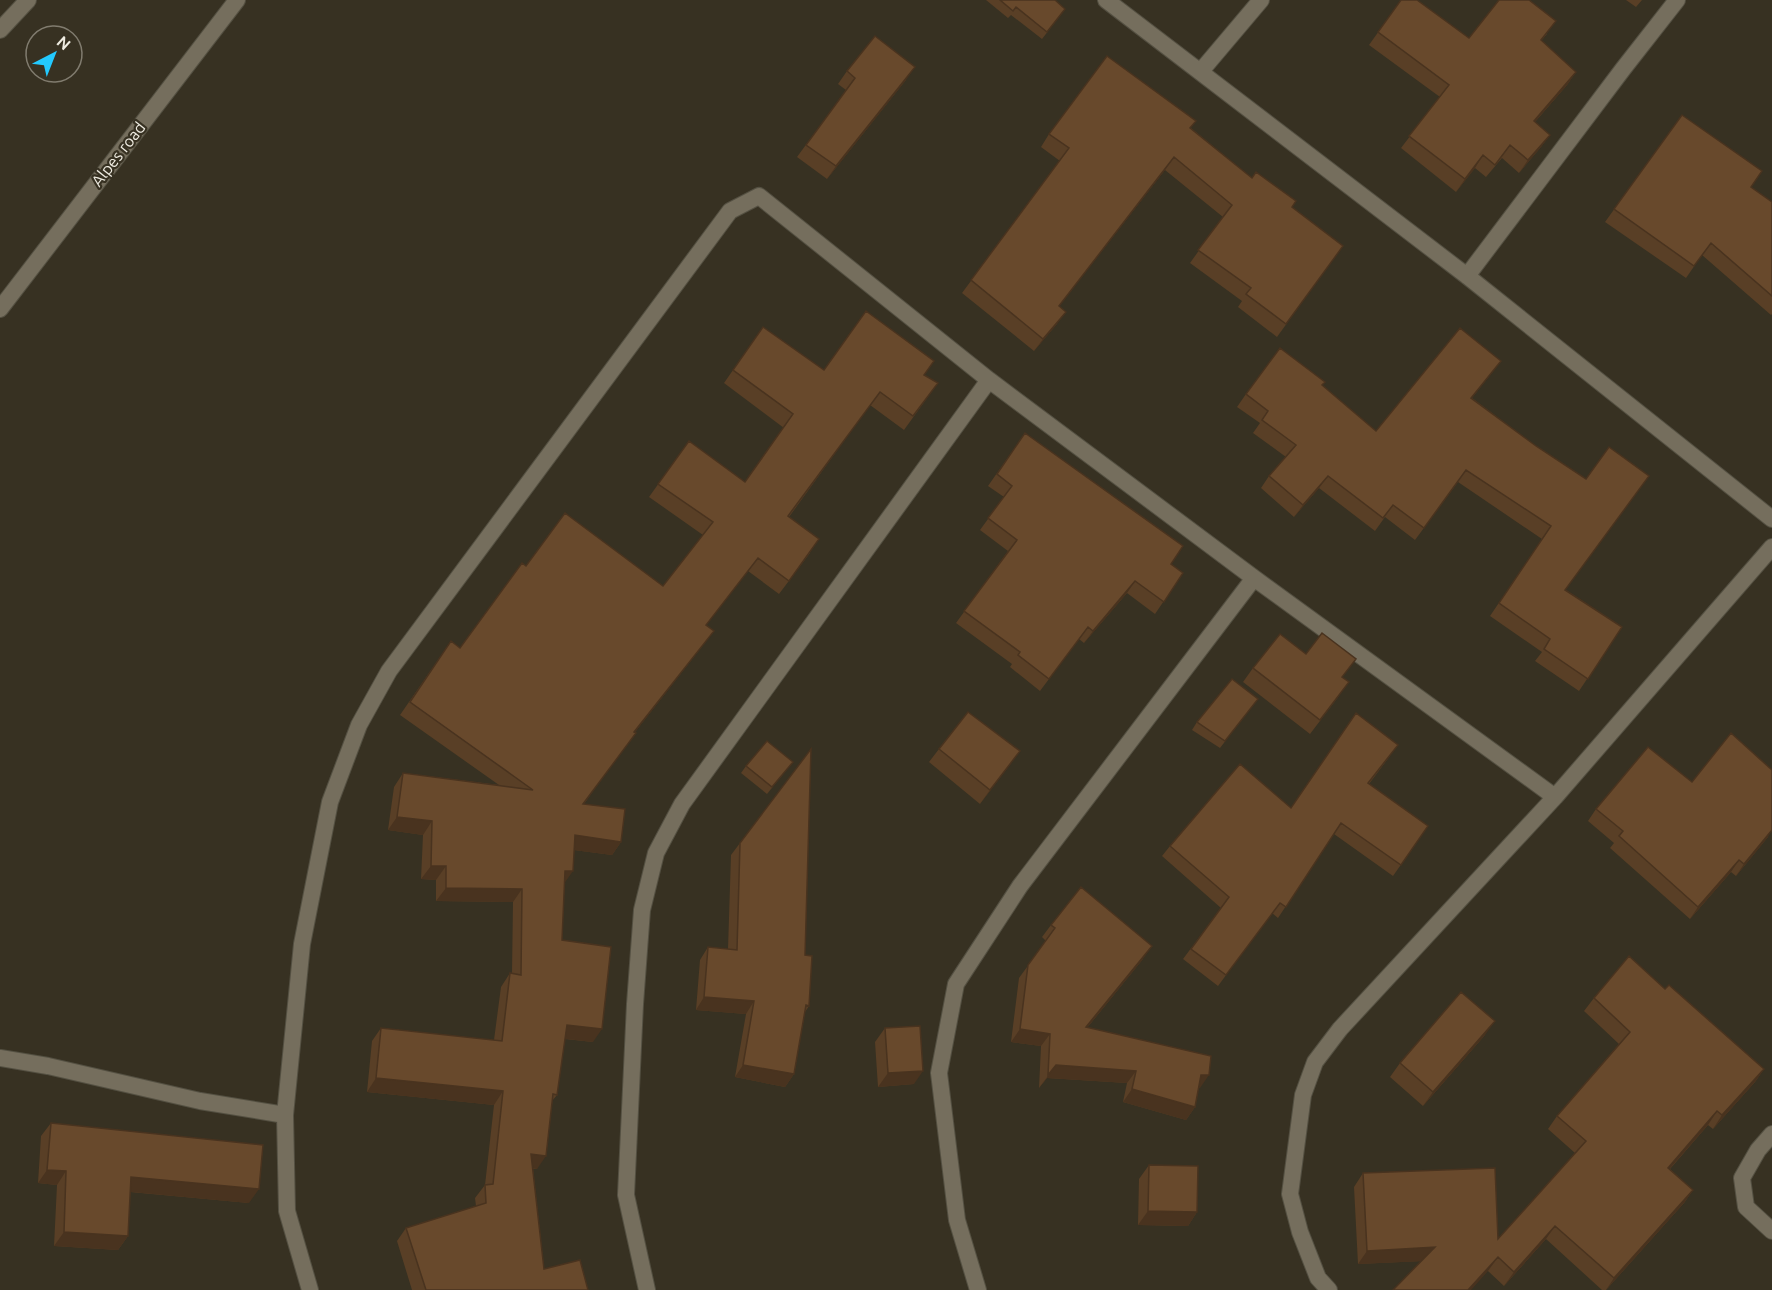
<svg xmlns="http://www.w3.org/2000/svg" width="1772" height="1290" viewBox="0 0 1772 1290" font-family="Ubuntu,sans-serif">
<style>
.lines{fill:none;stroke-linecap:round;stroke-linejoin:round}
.service-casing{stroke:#545042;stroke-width:18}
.minor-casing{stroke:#545042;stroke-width:18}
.tertiary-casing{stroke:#545042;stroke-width:18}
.service{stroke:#756e5d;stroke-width:16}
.minor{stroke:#756e5d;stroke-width:16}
.tertiary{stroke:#756e5d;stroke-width:16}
.wall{fill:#593f26}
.shaded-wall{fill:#49331f}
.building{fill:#68492c;stroke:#49331f;stroke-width:1.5}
.labels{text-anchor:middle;stroke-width:4.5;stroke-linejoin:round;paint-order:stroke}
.street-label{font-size:16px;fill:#efece2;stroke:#373122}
</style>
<rect width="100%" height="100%" fill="#373122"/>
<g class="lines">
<!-- service casing -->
<g class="service-casing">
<path id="service" d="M 0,30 L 28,0"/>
</g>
<!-- minor casing -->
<g class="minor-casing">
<path id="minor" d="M 1106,0 L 1467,276 L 1772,519
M 1201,71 L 1261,0
M 1467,276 L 1623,69 L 1677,0
M 0,1058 L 48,1066 L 200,1101 L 285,1115
M 1772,1134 L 1758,1150 L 1742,1178 L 1746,1207 L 1772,1231
M 310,1290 L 287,1211 L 285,1115 L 302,944 L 330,802 L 359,725 L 389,671 L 730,211 L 759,196 L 989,380 L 1254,578 L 1555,797
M 647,1290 L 626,1195 L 635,1004 L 642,910 L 656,853 L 682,804 L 989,380
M 978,1290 L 957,1220 L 939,1073 L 956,984 L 1020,886 L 1254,578
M 1329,1290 L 1318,1278 L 1300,1232 L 1290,1194 L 1303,1095 L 1315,1062 L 1340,1029 L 1555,797 L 1772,547"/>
</g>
<!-- tertiary casing -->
<g class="tertiary-casing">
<path id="tertiary" d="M 0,309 L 237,0"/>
</g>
<!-- service -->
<use href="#service" class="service"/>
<!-- minor -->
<use href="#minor" class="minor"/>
<!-- tertiary -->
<use href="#tertiary" class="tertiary"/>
</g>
<!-- wall -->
<path class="wall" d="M 986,0 L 1055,0 L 1060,16 L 1042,39 L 1011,15 L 1008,18 Z
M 1401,0 L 1469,38 L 1547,34 L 1541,41 L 1576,72 L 1567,85 L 1535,122 L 1550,135 L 1541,147 L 1519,173 L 1502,158 L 1486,177 L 1475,168 L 1456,192 L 1401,148 L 1440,97 L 1369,45 Z
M 1626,0 L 1642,0 L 1636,7 Z
M 847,71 L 906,80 L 827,179 L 797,157 L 846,90 L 838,84 Z
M 1682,115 L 1751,187 L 1772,202 L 1772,314 L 1771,315 L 1702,255 L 1686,278 L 1605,222 Z
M 1191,128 L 1252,178 L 1343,246 L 1277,337 L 1238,307 L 1242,301 L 1190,263 L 1223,217 L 1165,170 L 1059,306 L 1057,324 L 1034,351 L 962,293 L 1060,161 L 1041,147 L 1049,134 Z
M 763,327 L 824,370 L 924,375 L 938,383 L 904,430 L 870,405 L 789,517 L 810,553 L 779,594 L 748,571 L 706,625 L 714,631 L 704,644 L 635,732 L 584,804 L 621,842 L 612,855 L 574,850 L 564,884 L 562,940 L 593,1042 L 565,1039 L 557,1095 L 552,1101 L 537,1169 L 533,1169 L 544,1269 L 588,1290 L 412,1290 L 397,1241 L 406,1228 L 476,1206 L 475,1198 L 485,1185 L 494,1105 L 367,1092 L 372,1041 L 381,1028 L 494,1040 L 501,987 L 510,973 L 512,973 L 513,902 L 436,901 L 436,880 L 421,879 L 423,835 L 388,830 L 394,787 L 403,773 L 499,785 L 400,715 L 451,641 L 460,648 L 526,566 L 663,586 L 703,535 L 649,497 L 689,441 L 745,482 L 784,428 L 724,383 Z
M 1501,361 L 1472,398 L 1536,446 L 1566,590 L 1622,627 L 1579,691 L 1535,661 L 1542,652 L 1490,616 L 1542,539 L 1458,482 L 1415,540 L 1385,517 L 1375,531 L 1319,488 L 1294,517 L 1261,488 L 1269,476 L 1286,457 L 1253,433 L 1260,423 L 1237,407 L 1246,394 L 1322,386 L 1376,431 Z
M 1025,433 L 1171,564 L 1183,573 L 1155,614 L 1127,593 L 1084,643 L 1079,639 L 1040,691 L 1010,667 L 1012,664 L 956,623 L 1008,551 L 980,530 L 1004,497 L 988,486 Z
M 1306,654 L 1343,678 L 1339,696 L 1310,734 L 1243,682 L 1253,668 Z
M 1258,699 L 1220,748 L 1192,730 L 1197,722 Z
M 939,749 L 1020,751 L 980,804 L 929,762 Z
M 1390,756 L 1369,784 L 1428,826 L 1393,876 L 1334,834 L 1278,918 L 1272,913 L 1218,986 L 1183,959 L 1221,908 L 1162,856 L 1170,846 L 1291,808 Z
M 793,762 L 767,794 L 741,773 L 746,766 Z
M 1692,782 L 1768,837 L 1736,876 L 1731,872 L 1690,919 L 1610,848 L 1614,843 L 1588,821 L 1596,809 Z
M 740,843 L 805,955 L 809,1006 L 805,1012 L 794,1074 L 785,1087 L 735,1077 L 746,1014 L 696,1010 L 700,960 L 708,947 L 728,949 L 731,855 Z
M 1051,925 L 1143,959 L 1087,1028 L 1200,1088 L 1198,1088 L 1195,1107 L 1186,1120 L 1123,1102 L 1127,1083 L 1047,1078 L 1039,1088 L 1041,1046 L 1011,1042 L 1019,978 L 1046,941 L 1042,937 Z
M 1665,989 L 1764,1069 L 1755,1082 L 1713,1129 L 1708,1125 L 1670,1169 L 1693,1190 L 1684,1203 L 1606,1290 L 1602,1290 L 1546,1239 L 1504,1286 L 1488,1271 L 1422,1261 L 1358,1264 L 1354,1187 L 1363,1173 L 1498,1239 L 1575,1153 L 1548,1129 L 1557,1116 L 1619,1044 L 1584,1011 L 1594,998 Z
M 885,1028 L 914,1084 L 878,1087 L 875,1042 Z
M 1485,1035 L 1423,1106 L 1390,1077 L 1400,1063 Z
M 51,1123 L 249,1203 L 130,1192 L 128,1236 L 118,1250 L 54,1246 L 57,1185 L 38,1183 L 41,1136 Z
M 1149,1165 L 1197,1212 L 1188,1226 L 1138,1225 L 1139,1179 Z"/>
<!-- shaded-wall -->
<path class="shaded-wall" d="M 915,67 L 906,80 L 827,179 L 836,166 Z
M 1576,72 L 1567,85 L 1525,133 L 1534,121 Z
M 1550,135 L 1541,147 L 1519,173 L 1528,160 Z
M 1483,155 L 1475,168 L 1456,192 L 1465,179 Z
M 1174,157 L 1165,170 L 1050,318 L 1059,306 Z
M 1066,312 L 1057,324 L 1034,351 L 1043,339 Z
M 1501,361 L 1492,373 L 1462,410 L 1471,398 Z
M 1328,476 L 1319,488 L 1294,517 L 1303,505 Z
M 1135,581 L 1127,593 L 1084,643 L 1093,631 Z
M 714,631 L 704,644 L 625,745 L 634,732 Z
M 1020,751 L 1010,765 L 980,804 L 990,790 Z
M 397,817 L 432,821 L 423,835 L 388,830 Z
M 1772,830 L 1768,837 L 1736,876 L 1744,864 Z
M 575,835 L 621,842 L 612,855 L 566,849 Z
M 1739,860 L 1731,872 L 1690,919 L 1698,907 Z
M 431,866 L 446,866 L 436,880 L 421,879 Z
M 565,871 L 573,871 L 563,885 Z
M 446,888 L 522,889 L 513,902 L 436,901 Z
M 1152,946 L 1143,959 L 1077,1040 L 1086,1027 Z
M 704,997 L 754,1001 L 746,1014 L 696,1010 Z
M 1495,1021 L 1485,1035 L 1423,1106 L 1433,1092 Z
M 567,1025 L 602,1029 L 593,1042 L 558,1038 Z
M 1020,1029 L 1050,1034 L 1041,1046 L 1011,1042 Z
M 743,1065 L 794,1074 L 785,1087 L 735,1077 Z
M 1056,1065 L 1136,1071 L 1127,1083 L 1047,1078 L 1039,1088 Z
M 1764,1069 L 1755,1082 L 1713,1129 L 1722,1115 Z
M 923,1071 L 914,1084 L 878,1087 L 888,1073 Z
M 1201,1075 L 1209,1075 L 1200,1088 L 1192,1088 Z
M 376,1078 L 503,1091 L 494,1105 L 367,1092 Z
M 1132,1089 L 1195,1107 L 1186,1120 L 1123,1102 Z
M 1717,1111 L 1708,1125 L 1659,1181 L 1668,1168 Z
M 531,1154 L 546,1156 L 537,1169 L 522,1167 Z
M 47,1170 L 66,1171 L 57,1185 L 38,1183 Z
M 131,1177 L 259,1189 L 249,1203 L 121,1191 Z
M 1693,1190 L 1684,1203 L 1606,1290 L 1614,1278 Z
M 1148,1211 L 1197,1212 L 1188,1226 L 1138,1225 Z
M 1555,1226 L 1546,1239 L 1504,1286 L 1514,1272 Z
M 64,1232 L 128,1236 L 118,1250 L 54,1246 Z
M 1435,1247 L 1426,1261 L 1358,1264 L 1367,1251 Z
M 1498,1257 L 1488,1271 L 1471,1290 L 1468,1290 Z"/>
<!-- building -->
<path class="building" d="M 1000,0 L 1055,0 L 1065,9 L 1047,32 L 1016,7 L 1013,11 Z
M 1401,0 L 1417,0 L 1469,38 L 1499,0 L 1529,0 L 1556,21 L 1541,40 L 1576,72 L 1534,121 L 1550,135 L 1528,160 L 1510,145 L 1495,165 L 1483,155 L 1465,179 L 1409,136 L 1449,85 L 1378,32 Z
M 875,36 L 915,67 L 836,166 L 806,145 L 855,78 L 847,71 Z
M 1107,56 L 1196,121 L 1190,128 L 1252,178 L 1256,172 L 1296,201 L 1292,207 L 1343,246 L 1286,324 L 1246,294 L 1251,288 L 1198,250 L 1232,205 L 1174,157 L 1059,306 L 1066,312 L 1043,339 L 971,280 L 1069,148 L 1049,134 Z
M 1682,115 L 1762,171 L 1751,187 L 1772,202 L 1772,296 L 1711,243 L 1694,266 L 1614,209 Z
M 866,311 L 934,361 L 924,375 L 938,383 L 913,416 L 880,392 L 788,516 L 819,539 L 789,581 L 758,558 L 706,625 L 714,631 L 634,732 L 636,733 L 583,804 L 625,809 L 621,842 L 575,835 L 573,871 L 565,871 L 562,940 L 611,947 L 602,1029 L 567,1025 L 557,1095 L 553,1094 L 546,1156 L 531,1154 L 544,1269 L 580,1260 L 588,1290 L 426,1290 L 406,1228 L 486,1203 L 485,1185 L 493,1184 L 503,1091 L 376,1078 L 381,1028 L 502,1041 L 510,973 L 521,975 L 522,889 L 446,888 L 446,866 L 431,866 L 432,821 L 397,817 L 403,773 L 533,790 L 410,702 L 451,641 L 460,648 L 522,563 L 526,566 L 565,513 L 663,586 L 713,522 L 658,484 L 689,441 L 745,482 L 793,414 L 733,370 L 763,327 L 824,370 Z
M 1460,328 L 1501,361 L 1471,398 L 1536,446 L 1586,479 L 1609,447 L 1649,476 L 1565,590 L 1622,627 L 1588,679 L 1544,649 L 1550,639 L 1499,603 L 1551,526 L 1466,470 L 1424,528 L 1393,505 L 1383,518 L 1328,476 L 1303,505 L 1269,476 L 1296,445 L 1262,420 L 1268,411 L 1246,394 L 1280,348 L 1325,382 L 1322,385 L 1376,431 Z
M 1025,433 L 1183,546 L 1171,564 L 1183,573 L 1164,602 L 1135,581 L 1093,631 L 1088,627 L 1049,679 L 1018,655 L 1020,652 L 964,611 L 1017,540 L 988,518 L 1012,486 L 997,474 Z
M 1322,633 L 1356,659 L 1342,677 L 1349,682 L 1320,720 L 1253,668 L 1280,634 L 1306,654 Z
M 1232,679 L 1258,699 L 1225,741 L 1197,722 Z
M 968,712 L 1020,751 L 990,790 L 939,749 Z
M 1356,713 L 1398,745 L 1368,783 L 1428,826 L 1401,865 L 1341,823 L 1286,907 L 1280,903 L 1226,975 L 1191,949 L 1229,897 L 1170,846 L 1240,764 L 1291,808 Z
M 1731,733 L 1772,770 L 1772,830 L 1744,864 L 1739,860 L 1698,907 L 1619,836 L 1623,831 L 1596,809 L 1648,747 L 1692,782 Z
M 767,741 L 793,762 L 772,787 L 746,766 Z
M 811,749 L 805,955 L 812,956 L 809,1006 L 806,1005 L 794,1074 L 743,1065 L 754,1001 L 704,997 L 708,947 L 737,950 L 740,843 Z
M 1081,887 L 1152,946 L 1086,1027 L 1211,1056 L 1209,1075 L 1201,1075 L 1195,1107 L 1132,1089 L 1136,1071 L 1056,1065 L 1048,1075 L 1050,1034 L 1020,1029 L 1028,965 L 1055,928 L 1051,925 Z
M 1629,956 L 1665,989 L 1669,985 L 1764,1069 L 1722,1115 L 1717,1111 L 1668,1168 L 1693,1190 L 1614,1278 L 1555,1226 L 1514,1272 L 1498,1257 L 1468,1290 L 1393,1290 L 1435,1247 L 1367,1251 L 1363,1173 L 1495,1168 L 1498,1239 L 1586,1141 L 1557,1116 L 1630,1032 L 1594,998 Z
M 1461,992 L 1495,1021 L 1433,1092 L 1400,1063 Z
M 920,1026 L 923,1071 L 888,1073 L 885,1028 Z
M 51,1123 L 263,1145 L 259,1189 L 131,1177 L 128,1236 L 64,1232 L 66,1171 L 47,1170 Z
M 1149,1165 L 1198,1166 L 1197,1212 L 1148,1211 Z"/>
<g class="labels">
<!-- street labels -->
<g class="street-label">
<text transform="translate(118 154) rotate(-52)" y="6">Alpes road</text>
</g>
</g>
<!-- north arrow -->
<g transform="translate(54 54) rotate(42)"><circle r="28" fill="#373122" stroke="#817c6f" stroke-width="1.5"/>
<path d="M0-4.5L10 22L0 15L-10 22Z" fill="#23c9fe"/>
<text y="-9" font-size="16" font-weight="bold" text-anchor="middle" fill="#efece2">N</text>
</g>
</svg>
